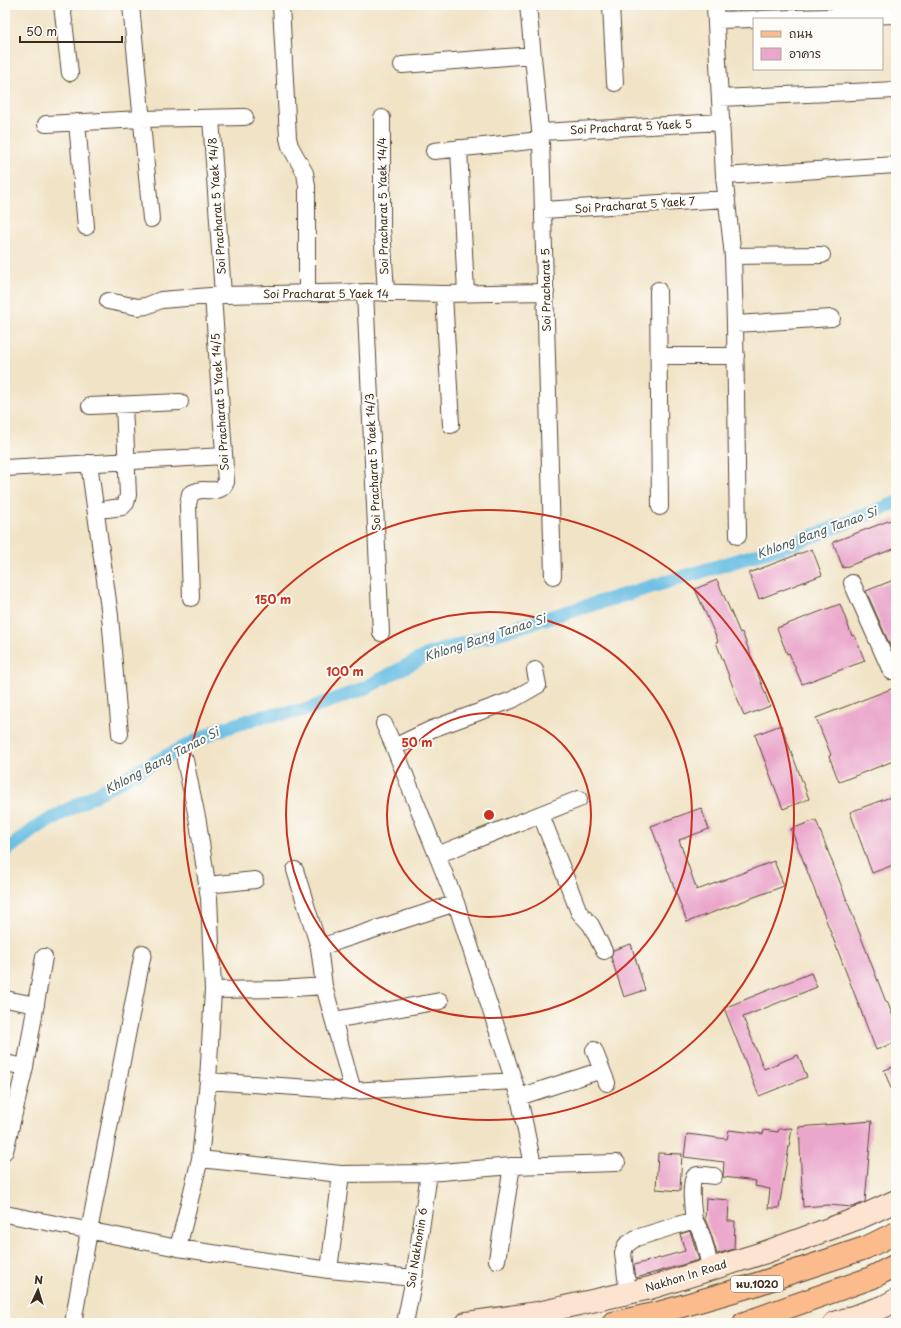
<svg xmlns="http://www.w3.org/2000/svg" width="901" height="1328" viewBox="0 0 901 1328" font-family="'Playpen Sans','Playpen Sans Thai',sans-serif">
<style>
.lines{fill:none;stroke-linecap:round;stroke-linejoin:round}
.canal{stroke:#65bce2;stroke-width:14}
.building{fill:#eaa6cb}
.street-casing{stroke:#564637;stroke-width:18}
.secondary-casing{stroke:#564637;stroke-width:24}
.primary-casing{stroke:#564637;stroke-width:24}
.street{stroke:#fff;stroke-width:16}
.secondary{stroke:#fde4d1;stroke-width:22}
.primary{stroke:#fbbb8c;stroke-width:22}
.ring{fill:none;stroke:#c8321e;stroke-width:2}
.labels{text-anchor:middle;stroke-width:4;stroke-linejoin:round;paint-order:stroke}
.shield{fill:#fdfcf7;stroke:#75695f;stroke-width:1}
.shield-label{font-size:10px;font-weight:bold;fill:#3b2a1e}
.street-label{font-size:11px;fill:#3b2a1e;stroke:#fdfcf7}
.water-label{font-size:12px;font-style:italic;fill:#4a5d63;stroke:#fdfcf7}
.centre{fill:#c8321e;stroke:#fdfcf7;stroke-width:2}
.ring-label{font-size:12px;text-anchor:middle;font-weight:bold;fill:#c8321e;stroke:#fdfcf7;stroke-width:4;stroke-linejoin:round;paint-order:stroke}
</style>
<rect width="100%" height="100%" fill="#fdfcf7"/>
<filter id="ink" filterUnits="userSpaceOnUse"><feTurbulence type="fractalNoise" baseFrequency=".025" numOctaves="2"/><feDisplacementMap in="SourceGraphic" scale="8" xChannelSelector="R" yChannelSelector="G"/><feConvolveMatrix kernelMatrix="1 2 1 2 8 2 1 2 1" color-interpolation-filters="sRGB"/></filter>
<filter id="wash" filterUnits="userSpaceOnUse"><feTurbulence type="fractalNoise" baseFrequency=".012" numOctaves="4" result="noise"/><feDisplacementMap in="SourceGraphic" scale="16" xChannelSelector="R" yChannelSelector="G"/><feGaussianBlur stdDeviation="0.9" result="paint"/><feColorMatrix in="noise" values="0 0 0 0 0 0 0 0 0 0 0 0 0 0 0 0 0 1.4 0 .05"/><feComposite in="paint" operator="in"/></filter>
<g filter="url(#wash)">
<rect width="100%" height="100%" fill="#f1e3c6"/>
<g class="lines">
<!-- canal -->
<path class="canal" d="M 5,850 L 8,849 L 37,827 L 155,762 L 216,731 L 260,717 L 306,710 L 365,688 L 429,654 L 795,543 L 896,503"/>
</g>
<g id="blocks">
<!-- building -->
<path class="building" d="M 896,518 L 896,548 L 843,568 L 833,542 Z
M 812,549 L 822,575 L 759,599 L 749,573 Z
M 896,579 L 896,659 L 866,591 Z
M 717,580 L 740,633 L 742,632 L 770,706 L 744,716 L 716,642 L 718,641 L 695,589 Z
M 840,604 L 852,636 L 854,635 L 865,661 L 802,684 L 789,653 L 787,654 L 777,628 Z
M 896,687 L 896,760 L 839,782 L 829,756 L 831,755 L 816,718 Z
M 781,725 L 809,799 L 783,809 L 755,735 Z
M 896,795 L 896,864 L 872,873 L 850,812 Z
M 701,808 L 709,829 L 679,840 L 697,890 L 774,861 L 784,886 L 687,922 L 651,826 Z
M 816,820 L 886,1002 L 887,1001 L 896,1024 L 896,1042 L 876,1050 L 791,829 Z
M 631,944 L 645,990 L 624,997 L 611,957 L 613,950 Z
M 811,973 L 817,987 L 743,1017 L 764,1069 L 798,1055 L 807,1077 L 759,1096 L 724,1008 Z
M 896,1066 L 896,1099 L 895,1099 L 884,1070 Z
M 872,1121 L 865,1202 L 853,1207 L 828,1205 L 803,1207 L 799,1127 Z
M 792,1128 L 779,1208 L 768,1208 L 770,1189 L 755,1186 L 756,1181 L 723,1177 L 724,1162 L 684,1157 L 687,1134 L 727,1139 L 729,1130 L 763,1134 L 764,1130 L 778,1132 L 779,1129 Z
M 658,1153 L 682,1154 L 680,1191 L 656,1189 Z
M 706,1198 L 729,1200 L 728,1221 L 735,1221 L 734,1249 L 717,1254 L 711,1234 L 705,1219 Z
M 690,1231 L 699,1260 L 636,1278 L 634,1265 L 685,1251 L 680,1234 Z"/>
</g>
</g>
<g filter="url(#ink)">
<use href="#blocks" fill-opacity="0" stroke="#564637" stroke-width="1"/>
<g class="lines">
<!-- street casing -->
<g class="street-casing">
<path id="street" d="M 62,5 L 70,73
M 131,5 L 151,219
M 281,5 L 288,138 L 290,146 L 305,173 L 307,186 L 307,292
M 528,5 L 541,140 L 553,576
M 611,5 L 615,83
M 715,5 L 724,176 L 733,256 L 735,324 L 738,536
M 760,19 L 896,15
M 716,20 L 754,19
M 402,65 L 533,55
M 720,98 L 896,90
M 211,118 L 223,295
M 382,118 L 382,228 L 386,293
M 77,122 L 86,227
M 46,124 L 141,119 L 245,117
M 541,132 L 722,122
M 459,148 L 466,293
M 434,151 L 541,140
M 724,176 L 896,165
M 543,210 L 727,199
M 733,256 L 822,255
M 658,290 L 660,507
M 365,292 L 381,633
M 444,294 L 451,425
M 108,301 L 138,307 L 146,306 L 161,300 L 223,295 L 365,292 L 444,294 L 546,292
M 735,324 L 832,318
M 659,356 L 736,356
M 90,406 L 180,402
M 89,463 L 110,616 L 120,734
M 5,468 L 224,456
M 107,509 L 122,507 L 126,503 L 128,495 L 124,405
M 852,583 L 891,671
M 191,598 L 188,505 L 190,494 C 194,492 198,490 203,490 C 212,490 222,493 226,482 L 213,296
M 384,724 L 394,747
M 541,815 L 579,912 L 591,925 L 604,951
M 437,855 L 579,799
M 295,870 L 319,947
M 207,885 L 255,880
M 213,990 L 280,989 L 324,986
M 5,999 L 36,1005
M 334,1020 L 440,1001
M 594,1050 L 607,1083
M 5,1063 L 25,1067
M 208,1081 L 353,1091 L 514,1081
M 353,1091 L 324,986 L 319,947 L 339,941 L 456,903
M 519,1097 L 602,1070
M 5,1151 L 25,1067 L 44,957
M 200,1159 L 341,1174 L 429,1173 L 512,1166 L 617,1163
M 533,1165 L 519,1097 L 456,903 L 394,747 L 432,729 L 512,700 L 538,685 L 535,670
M 5,1214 L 178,1248 L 329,1270 L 414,1278
M 694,1220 C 693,1212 689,1181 695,1176 C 699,1173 709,1176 714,1176
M 178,1248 L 200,1159 L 208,1081 L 213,990 L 209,898 L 198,822 L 185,760
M 497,1260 L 512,1166
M 329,1270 L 341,1174
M 628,1294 L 623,1253 L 626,1245 L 636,1238 L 694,1220 C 703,1232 707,1253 710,1268
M 73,1323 L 89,1231 L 143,953
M 405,1323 L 414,1278 L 429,1173"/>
</g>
<!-- secondary casing -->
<g class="secondary-casing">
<path id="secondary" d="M 467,1323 L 538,1313 L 650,1288 L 766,1252 L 859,1218 L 896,1201
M 835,1323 L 883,1307 L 896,1300"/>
</g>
<!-- primary casing -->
<g class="primary-casing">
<path id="primary" d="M 613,1323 L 658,1313 L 751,1286 L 865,1248 L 896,1233
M 744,1323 L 871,1278 L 896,1265"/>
</g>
<!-- street -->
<use href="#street" class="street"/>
<!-- secondary -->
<use href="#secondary" class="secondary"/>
<!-- primary -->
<use href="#primary" class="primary"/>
</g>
</g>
<!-- distance rings -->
<g class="ring">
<circle cx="489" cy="815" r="102"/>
<circle cx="489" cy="815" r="203"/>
<circle cx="489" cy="815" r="305"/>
</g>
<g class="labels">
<!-- shield labels -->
<rect class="shield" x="731" y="1276" width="52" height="16" rx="3"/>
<g class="shield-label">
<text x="757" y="1288">นบ.1020</text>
</g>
<!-- street labels -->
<g class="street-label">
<text transform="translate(631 127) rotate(-3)" y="4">Soi Pracharat 5 Yaek 5</text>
<text transform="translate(635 205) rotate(-4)" y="4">Soi Pracharat 5 Yaek 7</text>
<text transform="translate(217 206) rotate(-94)" y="4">Soi Pracharat 5 Yaek 14/8</text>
<text transform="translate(383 206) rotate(-91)" y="4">Soi Pracharat 5 Yaek 14/4</text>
<text transform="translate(546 290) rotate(-91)" y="4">Soi Pracharat 5</text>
<text x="326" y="298">Soi Pracharat 5 Yaek 14</text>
<text transform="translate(220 402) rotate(-94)" y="4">Soi Pracharat 5 Yaek 14/5</text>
<text transform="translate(373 462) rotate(-93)" y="4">Soi Pracharat 5 Yaek 14/3</text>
<text transform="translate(417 1248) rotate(-81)" y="4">Soi Nakhonin 6</text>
<text transform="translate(686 1276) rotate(-17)" y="4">Nakhon In Road</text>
</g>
<!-- water labels -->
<g class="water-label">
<text transform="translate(817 533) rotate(-20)" y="4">Khlong Bang Tanao Si</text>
<text transform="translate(485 638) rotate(-18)" y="4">Khlong Bang Tanao Si</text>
<text transform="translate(162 761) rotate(-28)" y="4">Khlong Bang Tanao Si</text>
</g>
</g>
<circle cx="489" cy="815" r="6" class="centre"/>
<g class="ring-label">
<text x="273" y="604">150 m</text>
<text x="345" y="676">100 m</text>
<text x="417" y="747">50 m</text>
</g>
<!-- margin -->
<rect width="901" height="1328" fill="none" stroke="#fdfcf7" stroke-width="20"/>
<!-- legend -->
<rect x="753" y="18" width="130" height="52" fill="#fdfcf7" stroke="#afa8a0"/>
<rect x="761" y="31" width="20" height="6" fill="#fbbb8c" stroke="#afa8a0"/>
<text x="789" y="38" font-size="12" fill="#3b2a1e">ถนน</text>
<rect x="761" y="48" width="20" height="12" fill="#eaa6cb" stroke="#afa8a0"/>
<text x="789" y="58" font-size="12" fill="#3b2a1e">อาคาร</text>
<!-- north arrow -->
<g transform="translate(38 1290) rotate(4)" stroke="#fdfcf7" stroke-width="3" paint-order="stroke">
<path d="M0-3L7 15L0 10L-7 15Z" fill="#3b2a1e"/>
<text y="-6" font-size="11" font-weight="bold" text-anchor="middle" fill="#3b2a1e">N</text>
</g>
<!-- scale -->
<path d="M20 36v6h102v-6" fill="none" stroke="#3b2a1e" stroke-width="2"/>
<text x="26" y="36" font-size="12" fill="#3b2a1e" stroke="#fdfcf7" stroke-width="3" paint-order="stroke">50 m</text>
</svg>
